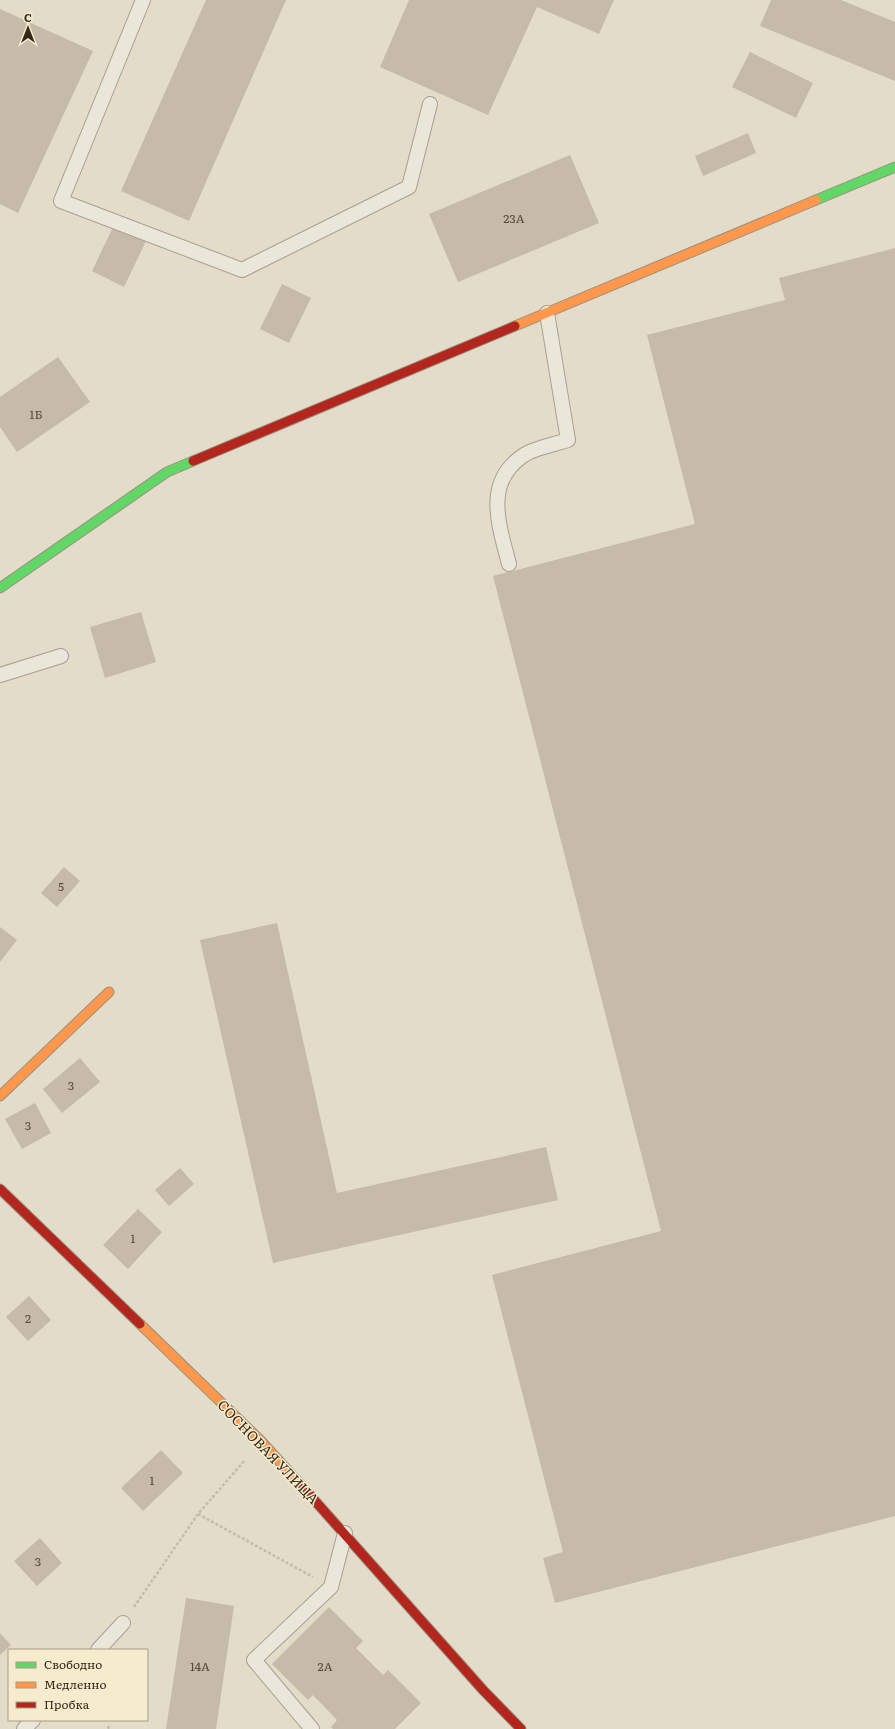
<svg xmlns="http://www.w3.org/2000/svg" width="895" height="1729" viewBox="0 0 895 1729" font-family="Literata,serif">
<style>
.building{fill:#c6baa9}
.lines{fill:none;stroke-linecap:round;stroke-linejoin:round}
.lane-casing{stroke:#a7a092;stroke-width:16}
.fast-casing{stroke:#979082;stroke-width:11}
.slow-casing{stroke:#979082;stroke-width:11}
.jam-casing{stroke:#979082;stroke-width:11}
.path{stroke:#c3bdb1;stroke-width:2.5;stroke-dasharray:3 2;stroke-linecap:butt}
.lane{stroke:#ebe6da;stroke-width:14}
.fast{stroke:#63d668;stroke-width:9}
.slow{stroke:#ff974d;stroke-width:9}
.jam{stroke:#b3261e;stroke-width:9}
.labels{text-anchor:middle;stroke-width:3;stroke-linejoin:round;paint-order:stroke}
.number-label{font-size:12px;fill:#594d3e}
.street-label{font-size:14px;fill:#35291b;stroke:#f5ebcd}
</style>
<rect width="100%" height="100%" fill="#e3dcc8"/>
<!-- building -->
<path class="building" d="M 206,0 L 286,0 L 189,221 L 121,191 Z
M 409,0 L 614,0 L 599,34 L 537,7 L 488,115 L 380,67 Z
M 771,0 L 841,0 L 895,22 L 895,81 L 760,26 Z
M 0,9 L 93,51 L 18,213 L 0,204 Z
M 750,52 L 813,83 L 796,118 L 732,87 Z
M 748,133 L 756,153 L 703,176 L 695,156 Z
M 570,155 L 599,223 L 458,282 L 429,214 Z
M 114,225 L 146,241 L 124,287 L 92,271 Z
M 895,248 L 895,1516 L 555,1603 L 543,1558 L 563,1552 L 492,1275 L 661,1231 L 493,576 L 695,524 L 647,335 L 785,300 L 779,278 Z
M 282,284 L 311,298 L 289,343 L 260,329 Z
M 58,357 L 90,402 L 17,452 L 0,427 L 0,397 Z
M 141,612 L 156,662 L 105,678 L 90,627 Z
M 64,867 L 80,881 L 57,907 L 41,893 Z
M 277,923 L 337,1193 L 546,1147 L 558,1200 L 273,1263 L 200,940 Z
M 0,927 L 17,940 L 0,962 Z
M 80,1058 L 100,1082 L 62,1113 L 43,1089 Z
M 35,1103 L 51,1133 L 22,1149 L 5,1119 Z
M 180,1168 L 194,1184 L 169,1206 L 155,1190 Z
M 138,1209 L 162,1232 L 128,1269 L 103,1245 Z
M 29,1296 L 51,1320 L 28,1341 L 6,1317 Z
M 161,1450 L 183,1473 L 143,1511 L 121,1488 Z
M 40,1538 L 62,1563 L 37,1586 L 14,1561 Z
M 186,1598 L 234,1606 L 216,1729 L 166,1729 Z
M 329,1607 L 363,1641 L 356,1648 L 383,1675 L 388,1670 L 421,1703 L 395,1729 L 333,1729 L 331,1727 L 337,1720 L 313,1695 L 308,1700 L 272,1664 Z
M 0,1633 L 11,1645 L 0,1655 Z"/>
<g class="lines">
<!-- lane casing -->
<g class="lane-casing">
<path id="lane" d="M 143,0 L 61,201 L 242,270 L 409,187 L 430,104
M 509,564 C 499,525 483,482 524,455 C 534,448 556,444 568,440 L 547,313
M 0,675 L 61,656
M 98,1650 L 123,1623
M 24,1729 L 33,1720
M 312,1729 L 254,1660 L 331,1587 L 345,1533"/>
</g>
<!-- fast casing -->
<g class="fast-casing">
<path id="fast" d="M 816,200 L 895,167
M 0,588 L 167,472 L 193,461"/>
</g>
<!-- slow casing -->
<g class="slow-casing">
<path id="slow" d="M 515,326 L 816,200
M 0,1096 L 109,992
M 140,1324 L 261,1441 L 300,1484"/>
</g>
<!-- jam casing -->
<g class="jam-casing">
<path id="jam" d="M 193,461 L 515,326
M 0,1189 L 140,1324
M 300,1484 L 483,1690 L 521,1729"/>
</g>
<!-- path -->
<path class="path" d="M 198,1514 L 313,1577
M 134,1607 L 198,1514 L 245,1460
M 108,1726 L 109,1729"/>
<!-- lane -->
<use href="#lane" class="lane"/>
<!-- fast -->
<use href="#fast" class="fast"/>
<!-- slow -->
<use href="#slow" class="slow"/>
<!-- jam -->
<use href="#jam" class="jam"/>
</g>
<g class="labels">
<!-- number labels -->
<g class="number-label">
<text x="514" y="223">23А</text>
<text x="36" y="419">1Б</text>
<text x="61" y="891">5</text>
<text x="71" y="1090">3</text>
<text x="28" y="1130">3</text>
<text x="133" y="1243">1</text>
<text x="28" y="1323">2</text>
<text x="152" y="1485">1</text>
<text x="38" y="1566">3</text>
<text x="200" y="1671">14А</text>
<text x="325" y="1671">2А</text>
</g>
<!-- street labels -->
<g class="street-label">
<text transform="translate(268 1452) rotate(46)" y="5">СОСНОВАЯ УЛИЦА</text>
</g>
</g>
<!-- legend -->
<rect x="8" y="1649" width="140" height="72" fill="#f5ebcd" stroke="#a89d86"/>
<rect x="16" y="1662" width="20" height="6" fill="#63d668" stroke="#a89d86"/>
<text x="44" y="1669" font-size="12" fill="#35291b">Свободно</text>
<rect x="16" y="1682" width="20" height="6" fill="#ff974d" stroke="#a89d86"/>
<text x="44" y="1689" font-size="12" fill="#35291b">Медленно</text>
<rect x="16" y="1702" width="20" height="6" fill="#b3261e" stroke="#a89d86"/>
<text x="44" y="1709" font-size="12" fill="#35291b">Пробка</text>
<!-- north arrow -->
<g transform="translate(28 28)" stroke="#f5ebcd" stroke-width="3" paint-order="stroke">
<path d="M0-3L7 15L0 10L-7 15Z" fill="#35291b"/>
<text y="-6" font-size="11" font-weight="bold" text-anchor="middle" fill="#35291b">С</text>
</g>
</svg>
